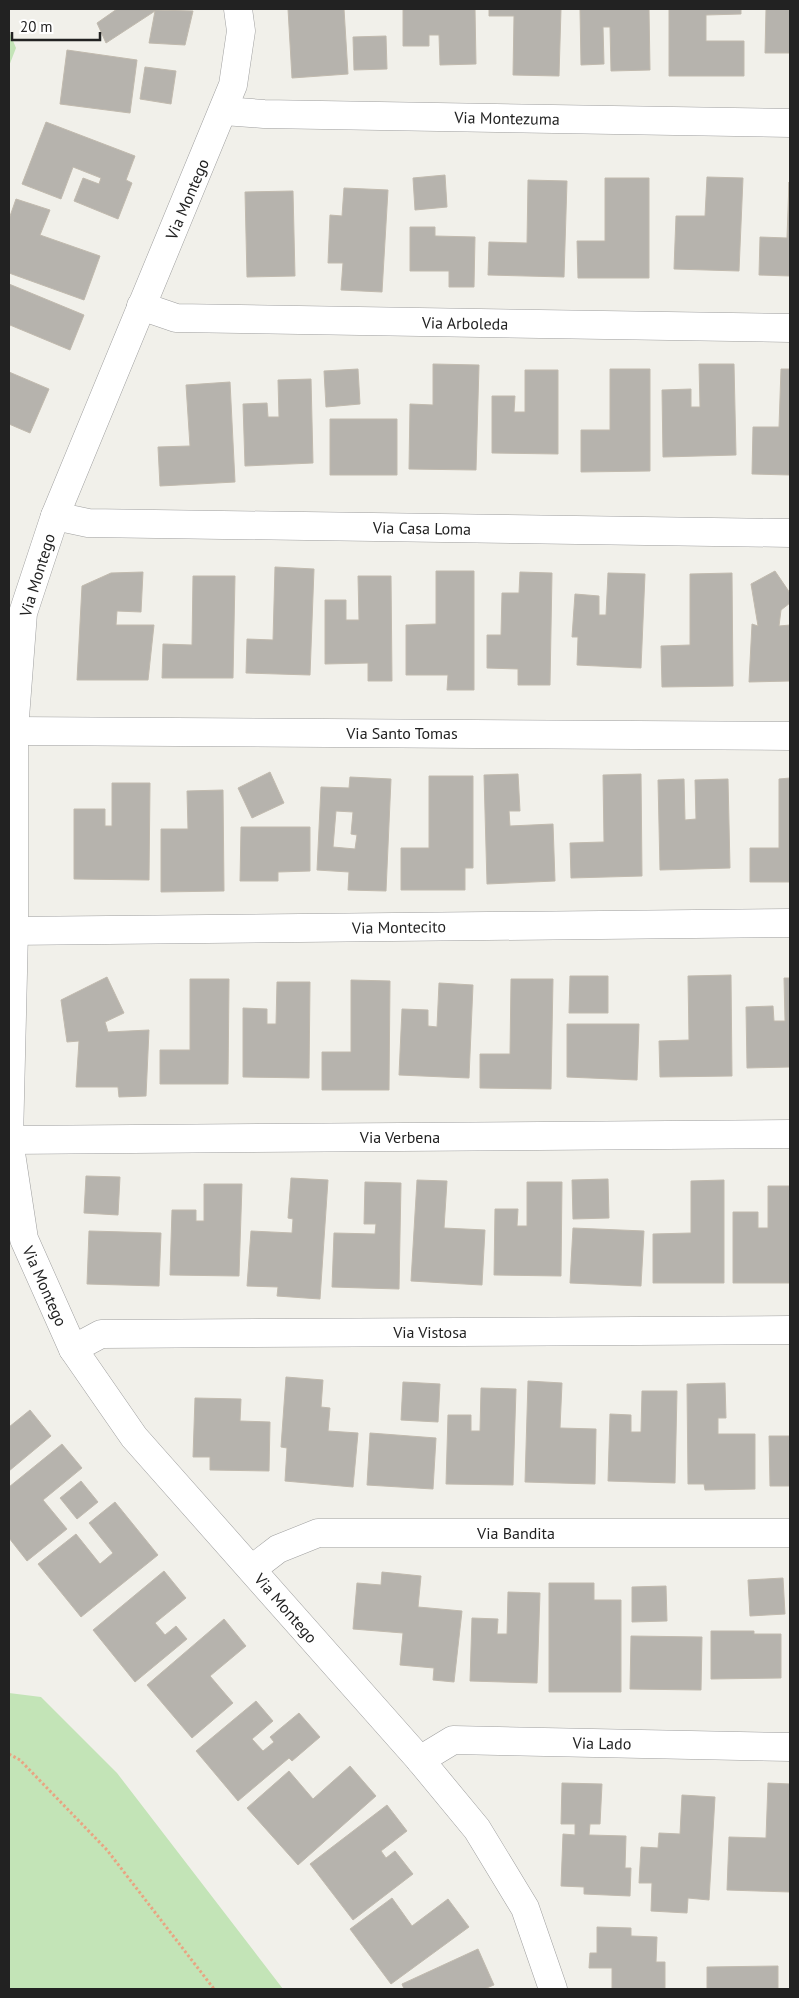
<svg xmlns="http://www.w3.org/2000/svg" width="799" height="1998" viewBox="0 0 799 1998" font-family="'PT Sans',sans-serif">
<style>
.grass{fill:#c3e4b7}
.building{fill:#b6b3ad;stroke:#c1baae;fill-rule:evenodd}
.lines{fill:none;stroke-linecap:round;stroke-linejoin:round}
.minor-casing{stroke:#9f9f9f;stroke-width:29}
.tertiary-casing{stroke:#9f9f9f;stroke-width:29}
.path{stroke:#e9a482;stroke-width:3;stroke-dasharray:2.5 2.5;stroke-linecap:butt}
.minor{stroke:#fff;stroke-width:28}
.tertiary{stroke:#fff;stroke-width:28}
.labels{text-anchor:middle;stroke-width:4;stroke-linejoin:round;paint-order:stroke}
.street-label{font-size:16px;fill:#222;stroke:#fff}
</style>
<rect width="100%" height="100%" fill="#f1f0ea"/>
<!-- grass -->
<path class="grass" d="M 9,31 L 16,48 L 9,66 Z
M 9,1693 L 41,1697 L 117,1773 L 283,1989 L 9,1989 Z"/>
<!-- building -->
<path class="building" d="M 117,9 L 193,11 L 185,45 L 149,43 L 155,11 L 106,43 L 97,23 Z
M 288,9 L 344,9 L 348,74 L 292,78 Z
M 403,9 L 475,9 L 476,64 L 440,65 L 439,35 L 429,35 L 429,46 L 403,46 Z
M 489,9 L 561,9 L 559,76 L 513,75 L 514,16 L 489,16 Z
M 580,9 L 649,9 L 650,70 L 611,71 L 610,27 L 603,27 L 604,64 L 581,65 Z
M 669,9 L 741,9 L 741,14 L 706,15 L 706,41 L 744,41 L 744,76 L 669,76 Z
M 766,9 L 790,9 L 790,53 L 765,53 Z
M 386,36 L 387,69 L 354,70 L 353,37 Z
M 67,50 L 137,60 L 130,113 L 60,104 Z
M 145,67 L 176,71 L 171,104 L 140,99 Z
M 46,122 L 135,156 L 126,180 L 132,183 L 118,219 L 74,201 L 83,178 L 99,184 L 101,178 L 73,167 L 61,199 L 22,184 Z
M 445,175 L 447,207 L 415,210 L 413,178 Z
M 707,177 L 743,178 L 739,271 L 674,269 L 676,216 L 705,216 Z
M 605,178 L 649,178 L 649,278 L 578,278 L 577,241 L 605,241 Z
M 528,180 L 567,181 L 564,277 L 488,275 L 489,242 L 527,243 Z
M 789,182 L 790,276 L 759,275 L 760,237 L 787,238 Z
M 344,188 L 388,190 L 382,292 L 341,290 L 343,263 L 328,263 L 330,215 L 342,216 Z
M 293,191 L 295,276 L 247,277 L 245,192 Z
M 16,199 L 50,210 L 40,235 L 100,256 L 84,300 L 9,273 L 9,219 Z
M 410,227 L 435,227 L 435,236 L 475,237 L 474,287 L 449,287 L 449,271 L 410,271 Z
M 9,284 L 84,315 L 70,350 L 10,325 L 9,329 Z
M 433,364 L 479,365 L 476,470 L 409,469 L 410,404 L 433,405 Z
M 699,364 L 734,364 L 736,455 L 663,457 L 662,390 L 691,389 L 691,407 L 700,407 Z
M 358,369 L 360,404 L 326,407 L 324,371 Z
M 610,369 L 650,369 L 650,471 L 581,472 L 581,430 L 610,430 Z
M 781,369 L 790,369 L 790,475 L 752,474 L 753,427 L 779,427 Z
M 525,370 L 558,370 L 558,454 L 492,453 L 492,396 L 515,396 L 514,412 L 525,412 Z
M 9,372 L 49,389 L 30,433 L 9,424 Z
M 311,379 L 313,463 L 245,466 L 243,404 L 267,403 L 268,417 L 279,417 L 278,380 Z
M 230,382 L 235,482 L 160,486 L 158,447 L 190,446 L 186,385 Z
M 330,419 L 397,419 L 397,475 L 330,475 Z
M 275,567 L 314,569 L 310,675 L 246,673 L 247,639 L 273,640 Z
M 436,571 L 474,571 L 474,690 L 447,690 L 448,675 L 406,675 L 406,625 L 436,624 Z
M 775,571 L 790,593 L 790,603 L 781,610 L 779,626 L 790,625 L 790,681 L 749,682 L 752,624 L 758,626 L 751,584 Z
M 143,572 L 141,612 L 117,611 L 116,625 L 154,625 L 148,680 L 77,680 L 82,586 L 111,573 Z
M 520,572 L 552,573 L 550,685 L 518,685 L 518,669 L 487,668 L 487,635 L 501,635 L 502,593 L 519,593 Z
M 608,573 L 645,574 L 641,668 L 577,665 L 578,637 L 572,637 L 575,594 L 599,596 L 599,615 L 606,615 Z
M 732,573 L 733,686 L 662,687 L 661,646 L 690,645 L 690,574 Z
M 193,576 L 235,576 L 233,678 L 162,678 L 163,644 L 192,645 Z
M 358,576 L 391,576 L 392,681 L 368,681 L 368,663 L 325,664 L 325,600 L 346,600 L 346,620 L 359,620 Z
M 270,772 L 284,803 L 252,818 L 238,788 Z
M 518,774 L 520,811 L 509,811 L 510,826 L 553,824 L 555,881 L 487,884 L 484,775 Z
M 641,774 L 642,876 L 571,878 L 570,843 L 604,842 L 603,775 Z
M 429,776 L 473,776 L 473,868 L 465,868 L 465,890 L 401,890 L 401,848 L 429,848 Z
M 350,777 L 391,779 L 386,891 L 348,890 L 349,872 L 317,870 L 321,787 L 349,788 ZM 336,811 L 353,812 L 351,834 L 357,835 L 355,849 L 333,847 Z
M 790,778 L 790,882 L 750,882 L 750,848 L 779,848 L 779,779 Z
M 684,779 L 685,820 L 696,819 L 695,780 L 728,779 L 730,868 L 660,870 L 658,780 Z
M 112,783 L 150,783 L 149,880 L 74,879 L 74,809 L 105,809 L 105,826 L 112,826 Z
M 223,790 L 224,891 L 161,892 L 161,829 L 188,829 L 187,791 Z
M 241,827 L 310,827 L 310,871 L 278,872 L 278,881 L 240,881 Z
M 731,975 L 732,1076 L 660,1077 L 659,1041 L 689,1040 L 688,976 Z
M 570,976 L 608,976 L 608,1013 L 569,1013 Z
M 107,977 L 124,1013 L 105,1022 L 108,1032 L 149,1030 L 146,1096 L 119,1097 L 118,1087 L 76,1087 L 79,1041 L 67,1042 L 61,1000 Z
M 784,978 L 790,978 L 790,1067 L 747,1068 L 746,1007 L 773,1006 L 774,1021 L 785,1021 Z
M 190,979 L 229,979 L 228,1084 L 160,1084 L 160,1050 L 190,1050 Z
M 511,979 L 553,979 L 551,1089 L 480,1088 L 480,1054 L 510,1054 Z
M 351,980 L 390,981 L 389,1090 L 322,1090 L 322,1052 L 351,1052 Z
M 277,982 L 310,982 L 309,1078 L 243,1077 L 243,1008 L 267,1009 L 267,1024 L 276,1024 Z
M 439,983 L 473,985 L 469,1078 L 399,1075 L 402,1009 L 428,1010 L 428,1026 L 437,1027 Z
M 567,1024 L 639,1024 L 637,1080 L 567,1077 Z
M 86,1176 L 120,1177 L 118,1215 L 84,1213 Z
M 291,1178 L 328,1180 L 320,1299 L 277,1296 L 278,1287 L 247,1286 L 251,1231 L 292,1233 L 293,1219 L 288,1218 Z
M 608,1179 L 609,1218 L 573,1219 L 572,1180 Z
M 417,1180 L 447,1181 L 444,1228 L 485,1230 L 482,1285 L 411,1281 Z
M 724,1180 L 724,1283 L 653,1283 L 653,1234 L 691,1233 L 691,1181 Z
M 365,1182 L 401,1183 L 399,1289 L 332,1287 L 334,1233 L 375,1234 L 376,1224 L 364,1224 Z
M 527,1182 L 562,1182 L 561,1276 L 494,1275 L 495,1209 L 518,1209 L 517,1226 L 527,1226 Z
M 204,1184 L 242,1184 L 239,1276 L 170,1275 L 172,1210 L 196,1210 L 196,1221 L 204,1221 Z
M 768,1186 L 790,1186 L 790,1283 L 733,1283 L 733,1212 L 758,1212 L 758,1228 L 768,1228 Z
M 573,1228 L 644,1231 L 641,1286 L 570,1283 Z
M 89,1231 L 161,1233 L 159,1286 L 87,1284 Z
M 286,1377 L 323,1380 L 321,1407 L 330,1408 L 328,1431 L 358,1433 L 353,1487 L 285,1481 L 287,1448 L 281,1447 Z
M 528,1381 L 562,1383 L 560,1428 L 596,1429 L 595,1484 L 525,1482 Z
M 403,1382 L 440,1384 L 438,1422 L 401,1420 Z
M 725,1383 L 726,1418 L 718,1418 L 718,1434 L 755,1434 L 755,1489 L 705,1490 L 704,1484 L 688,1484 L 687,1384 Z
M 481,1388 L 516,1389 L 513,1485 L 446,1484 L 448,1415 L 471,1415 L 471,1431 L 480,1431 Z
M 642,1391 L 677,1391 L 675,1483 L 608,1481 L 610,1414 L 631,1415 L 631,1432 L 641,1432 Z
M 195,1398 L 241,1399 L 240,1421 L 270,1422 L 269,1471 L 210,1470 L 210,1457 L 193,1457 Z
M 30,1410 L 51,1436 L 9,1471 L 9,1427 Z
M 370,1433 L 436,1438 L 433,1489 L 367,1485 Z
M 769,1436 L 790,1436 L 790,1486 L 770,1486 Z
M 62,1444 L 82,1468 L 43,1500 L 67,1529 L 27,1561 L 9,1538 L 9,1487 Z
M 81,1481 L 98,1502 L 77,1519 L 60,1498 Z
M 115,1502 L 158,1555 L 81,1617 L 38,1564 L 76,1534 L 100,1564 L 113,1553 L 89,1523 Z
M 164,1571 L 186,1598 L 155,1623 L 165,1635 L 176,1626 L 187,1639 L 135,1682 L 93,1630 Z
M 382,1572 L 421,1576 L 418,1607 L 462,1611 L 454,1682 L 433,1680 L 434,1668 L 400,1665 L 403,1633 L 353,1629 L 357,1583 L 381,1585 Z
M 783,1578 L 785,1614 L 750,1616 L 748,1580 Z
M 549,1583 L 594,1583 L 594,1600 L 621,1600 L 621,1692 L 549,1692 Z
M 666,1586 L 667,1621 L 632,1622 L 632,1587 Z
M 508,1592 L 540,1593 L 537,1683 L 470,1681 L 472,1618 L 498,1619 L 497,1634 L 507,1634 Z
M 224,1619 L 246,1646 L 210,1676 L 233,1703 L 192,1738 L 147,1685 Z
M 711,1631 L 754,1631 L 754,1634 L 781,1634 L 781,1678 L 711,1679 Z
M 631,1636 L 702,1637 L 701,1690 L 630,1689 Z
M 256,1701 L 273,1721 L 252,1739 L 263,1751 L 274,1742 L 270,1737 L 299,1713 L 320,1737 L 292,1761 L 289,1758 L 238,1801 L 196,1751 Z
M 350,1766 L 376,1796 L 298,1865 L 247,1808 L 289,1771 L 313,1799 Z
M 562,1783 L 602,1784 L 600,1824 L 590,1824 L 589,1835 L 626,1836 L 625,1868 L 631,1868 L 630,1896 L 584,1894 L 584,1887 L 561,1886 L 563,1834 L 575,1835 L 575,1824 L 561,1824 Z
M 768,1783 L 790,1784 L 790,1892 L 727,1890 L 729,1837 L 766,1838 Z
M 682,1795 L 715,1797 L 709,1900 L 688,1898 L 687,1913 L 651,1911 L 652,1883 L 639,1883 L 641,1847 L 658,1848 L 659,1833 L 680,1834 Z
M 387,1805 L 407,1831 L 381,1851 L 386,1858 L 395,1851 L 413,1874 L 353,1920 L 310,1864 Z
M 392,1898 L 412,1926 L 448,1899 L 469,1927 L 391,1984 L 350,1929 Z
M 597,1927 L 631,1928 L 631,1936 L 657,1937 L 656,1962 L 665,1962 L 665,1989 L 612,1989 L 612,1968 L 589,1968 L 590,1953 L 597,1953 Z
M 478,1949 L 494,1985 L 484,1989 L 404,1989 L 402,1984 Z
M 778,1966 L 778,1989 L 707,1989 L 707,1967 Z"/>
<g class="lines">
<!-- minor casing -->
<g class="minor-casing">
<path id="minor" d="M 224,111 L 264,114 L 790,123
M 141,306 L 176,318 L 790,328
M 55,516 L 88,523 L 790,533
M 14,731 L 790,736
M 9,931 L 790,923
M 9,1140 L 790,1134
M 73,1349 L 101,1334 L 790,1330
M 252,1569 L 278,1549 L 318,1533 L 790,1533
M 420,1760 L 453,1740 L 790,1747"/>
</g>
<!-- tertiary casing -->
<g class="tertiary-casing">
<path id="tertiary" d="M 238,9 L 241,31 L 233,85 L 55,516 L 23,613 L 14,731 L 14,931 L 9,1140 L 24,1239 L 73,1349 L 134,1437 L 420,1760 L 477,1829 L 525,1908 L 553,1989"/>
</g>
<!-- path -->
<path class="path" d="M 9,1754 L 20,1760 L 107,1850 L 214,1989"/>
<!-- minor -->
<use href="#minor" class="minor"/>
<!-- tertiary -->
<use href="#tertiary" class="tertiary"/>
</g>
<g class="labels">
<!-- street labels -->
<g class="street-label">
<text transform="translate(507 118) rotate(1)" y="6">Via Montezuma</text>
<text transform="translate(187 199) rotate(-67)" y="6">Via Montego</text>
<text transform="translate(465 323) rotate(1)" y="6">Via Arboleda</text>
<text transform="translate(422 528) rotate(1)" y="6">Via Casa Loma</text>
<text transform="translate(37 575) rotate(-73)" y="6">Via Montego</text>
<text x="402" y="739">Via Santo Tomas</text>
<text transform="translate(399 927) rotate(-1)" y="6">Via Montecito</text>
<text x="400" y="1143">Via Verbena</text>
<text transform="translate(45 1286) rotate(66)" y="6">Via Montego</text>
<text x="430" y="1338">Via Vistosa</text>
<text x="516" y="1539">Via Bandita</text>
<text transform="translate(286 1608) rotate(49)" y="6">Via Montego</text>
<text transform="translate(602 1743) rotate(1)" y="6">Via Lado</text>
</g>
</g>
<!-- border -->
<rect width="799" height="1998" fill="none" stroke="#222222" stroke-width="20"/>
<!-- scale -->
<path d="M12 32v8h88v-8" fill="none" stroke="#222222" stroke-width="2.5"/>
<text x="20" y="32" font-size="15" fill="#222222" stroke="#ffffff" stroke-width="4" paint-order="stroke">20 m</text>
</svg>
